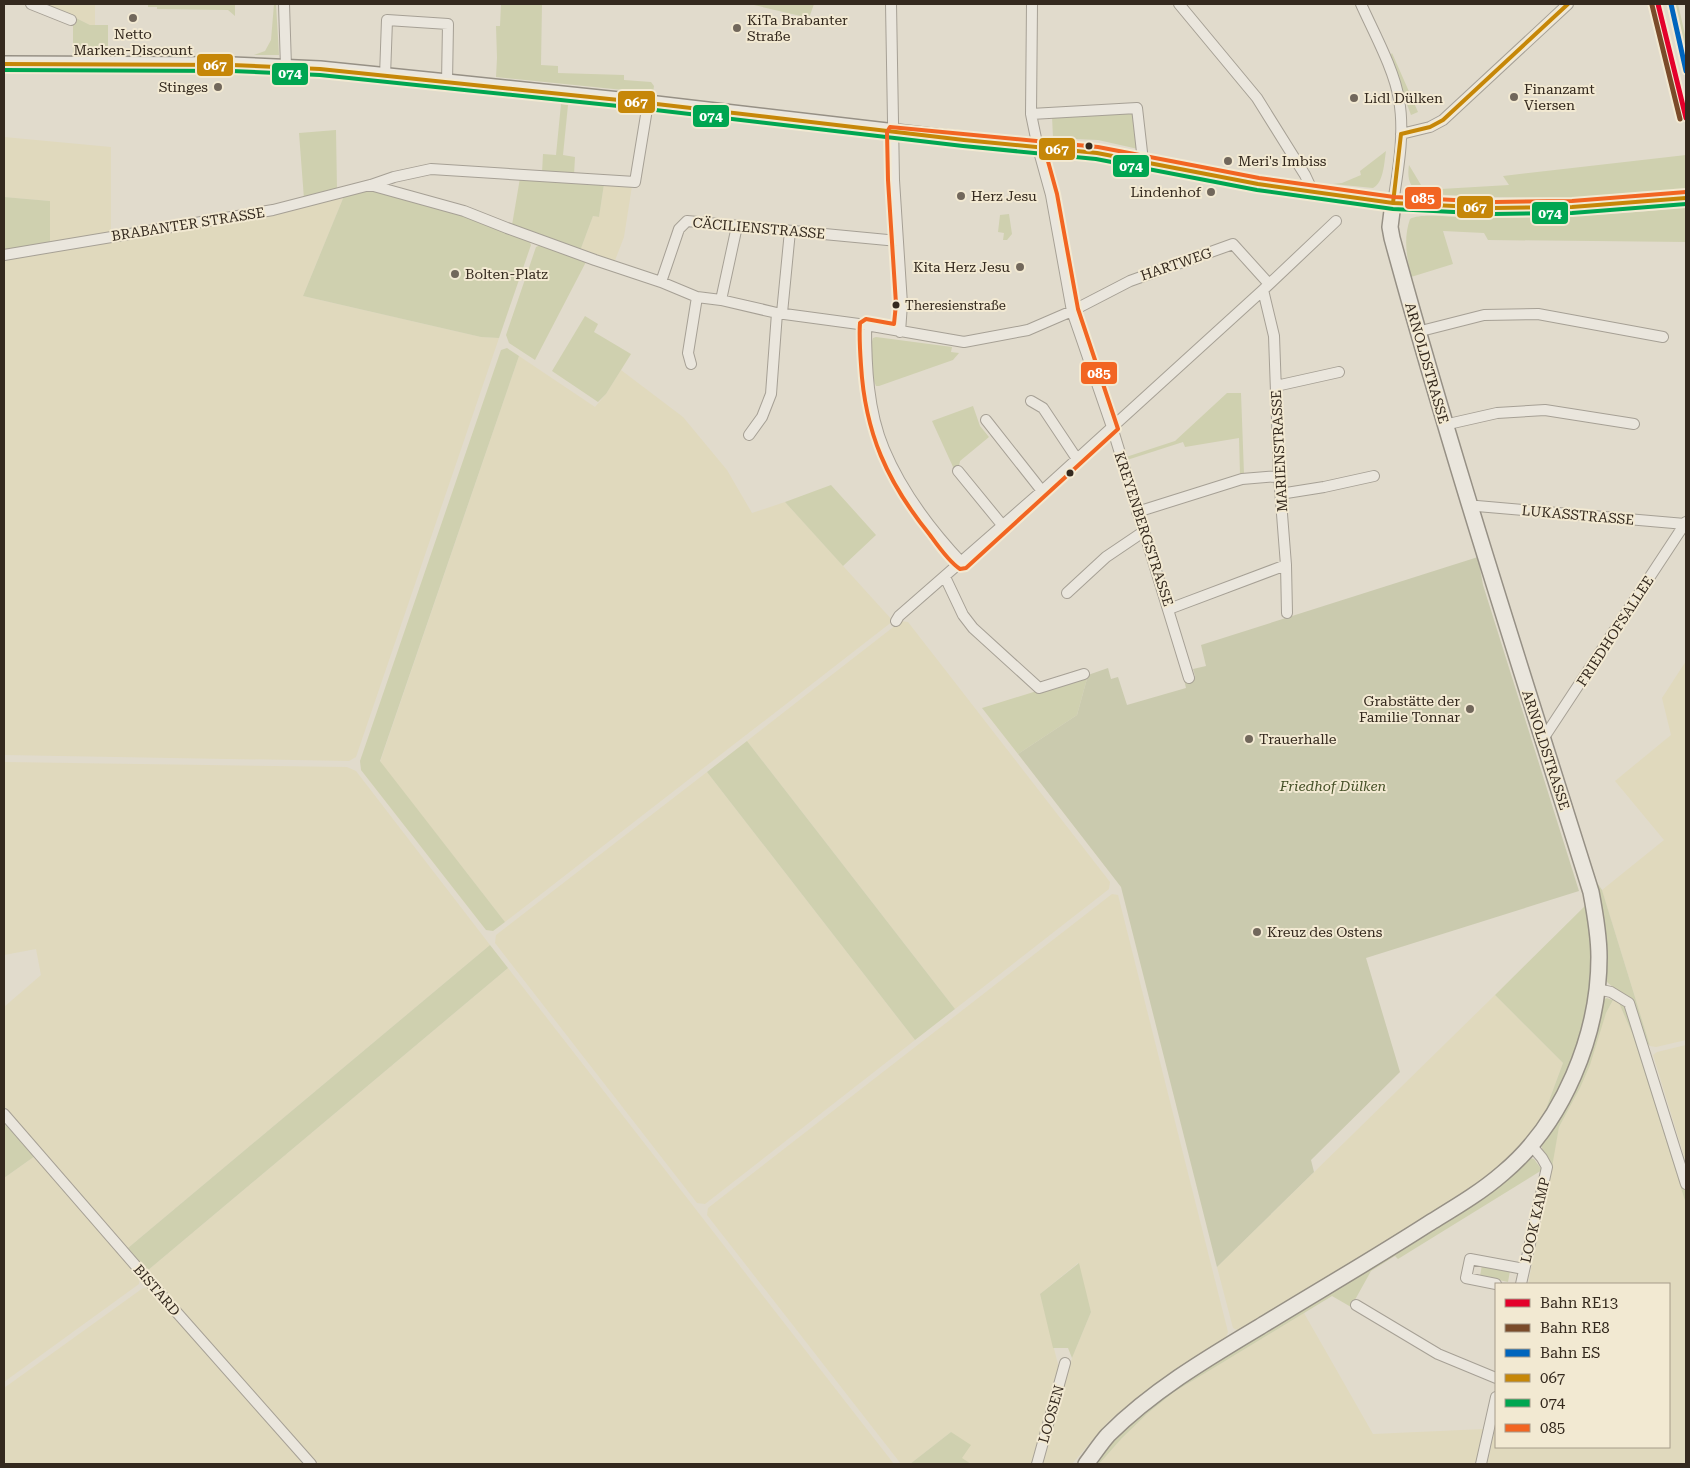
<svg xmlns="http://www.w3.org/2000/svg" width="1690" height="1468" viewBox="0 0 1690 1468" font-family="'Roboto Serif',serif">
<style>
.farmland{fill:#e0d9bd}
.green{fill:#cfd0af}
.cemetery{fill:#cacaae}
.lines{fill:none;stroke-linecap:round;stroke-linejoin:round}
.street-casing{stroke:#a6a095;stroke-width:12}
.secondary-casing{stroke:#969085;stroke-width:18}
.street{stroke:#eae6dd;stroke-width:10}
.secondary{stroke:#eae6dd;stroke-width:15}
.bus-1-casing{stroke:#f2e9d2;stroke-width:8}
.bus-2-casing{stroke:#f2e9d2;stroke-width:8}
.bus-3-casing{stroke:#f2e9d2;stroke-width:8}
.bus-1{stroke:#c68708;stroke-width:4}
.bus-2{stroke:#00a651;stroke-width:4}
.bus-3{stroke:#f26522;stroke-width:4}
.rail-1-casing{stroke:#f2e9d2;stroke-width:9}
.rail-2-casing{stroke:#f2e9d2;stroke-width:9}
.rail-3-casing{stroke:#f2e9d2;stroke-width:9}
.rail-1{stroke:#e4002b;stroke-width:5}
.rail-2{stroke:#7a4b2a;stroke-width:5}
.rail-3{stroke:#0065bd;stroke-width:5}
.poi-dot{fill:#71675b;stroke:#f2e9d2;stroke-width:2}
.bus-dot{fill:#34291e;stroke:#f2e9d2;stroke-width:2}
.labels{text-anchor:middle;stroke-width:4;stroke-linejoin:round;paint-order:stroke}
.bus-label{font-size:13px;fill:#34291e;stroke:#f2e9d2;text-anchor:start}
.poi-label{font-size:14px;fill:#34291e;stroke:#f2e9d2;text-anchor:start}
.street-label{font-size:14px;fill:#34291e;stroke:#f2e9d2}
.park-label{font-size:14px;font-style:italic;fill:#444f26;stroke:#f2e9d2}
.line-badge{stroke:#f2e9d2;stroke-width:2}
.badge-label{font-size:14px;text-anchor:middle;font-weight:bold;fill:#fff}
</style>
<rect width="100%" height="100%" fill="#e1dbcc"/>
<!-- farmland -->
<path class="farmland" d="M 39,4 L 95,4 L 95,25 L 90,25 L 76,18 Z
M 4,137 L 111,147 L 111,233 L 50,243 L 50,201 L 4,197 Z
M 604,184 L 632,186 L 624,237 L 614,263 L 580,251 L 593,216 L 599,217 Z
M 344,196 L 303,296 L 481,337 L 499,338 L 356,757 L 349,761 L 4,755 L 4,257 Z
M 519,356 L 595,407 L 606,394 L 621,370 L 683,417 L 727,470 L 752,513 L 785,502 L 893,621 L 505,922 L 380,762 Z
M 901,621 L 908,622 L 1110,882 L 1109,889 L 955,1009 L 747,741 Z
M 1686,661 L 1686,1040 L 1656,1047 L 1650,1046 L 1602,890 L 1664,840 L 1615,781 L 1671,735 L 1662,698 Z
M 4,762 L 347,767 L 356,771 L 490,945 L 128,1248 L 4,1106 L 4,1007 L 41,975 L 36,949 L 4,955 Z
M 707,772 L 915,1040 L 705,1204 L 697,1203 L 495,943 L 496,935 Z
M 1112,894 L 1118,895 L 1228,1332 L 1225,1339 L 1164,1378 L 1117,1414 L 1107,1423 L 1072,1464 L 1043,1464 L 1072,1358 L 1091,1312 L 1078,1263 L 1040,1294 L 1059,1368 L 1031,1464 L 971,1464 L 962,1459 L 951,1432 L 910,1464 L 901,1464 L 707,1215 L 708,1208 Z
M 508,968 L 894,1464 L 317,1464 L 147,1271 Z
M 1495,995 L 1563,1063 L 1543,1117 L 1524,1142 L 1501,1165 L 1470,1191 L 1239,1331 L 1233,1328 L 1217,1267 Z
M 1613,1000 L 1619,1003 L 1632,1033 L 1686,1204 L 1686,1464 L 1487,1464 L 1496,1425 L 1496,1447 L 1669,1447 L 1669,1284 L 1528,1284 L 1559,1127 L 1580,1088 L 1606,1013 Z
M 1686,1045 L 1686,1163 L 1653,1055 L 1657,1052 Z
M 35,1156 L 140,1277 L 139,1284 L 4,1382 L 4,1178 Z
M 143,1288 L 150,1289 L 305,1464 L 4,1464 L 4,1388 Z
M 1304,1313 L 1373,1434 L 1484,1429 L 1476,1464 L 1099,1464 L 1122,1438 L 1148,1413 L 1174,1392 Z"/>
<!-- green -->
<path class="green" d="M 148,4 L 235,4 L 235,16 L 228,10 L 157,9 L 157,7 L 148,7 Z
M 274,4 L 276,4 L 279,55 L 254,55 L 265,51 L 271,40 Z
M 501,4 L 542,4 L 541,65 L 558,66 L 558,73 L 624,75 L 624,80 L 651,82 L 654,86 L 653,93 L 496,77 L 497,58 L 496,26 L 500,26 Z
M 754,4 L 814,4 L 809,18 L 754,5 Z
M 1670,4 L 1678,4 L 1686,39 L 1686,81 Z
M 76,18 L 90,25 L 108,25 L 108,55 L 73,55 L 73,25 L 76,24 Z
M 1392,53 L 1418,112 L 1411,115 L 1390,59 L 1390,56 Z
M 561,104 L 568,105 L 563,155 L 575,157 L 574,175 L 542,173 L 543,154 L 556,155 Z
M 1133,113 L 1138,149 L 1098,140 L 1053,138 L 1052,116 Z
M 336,130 L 337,190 L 304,199 L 299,133 Z
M 1386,151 C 1384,163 1384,182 1373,188 L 1333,184 L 1342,183 L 1361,175 L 1360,171 Z
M 1686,155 L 1686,189 L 1579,198 L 1496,197 L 1423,194 C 1409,189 1407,178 1409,165 L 1424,190 L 1509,185 L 1503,176 Z
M 520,178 L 604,184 L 599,217 L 593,216 L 580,251 L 512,225 Z
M 370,190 L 416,200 L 463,214 L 528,238 L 531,245 L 499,338 L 481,337 L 303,296 L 344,196 Z
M 4,197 L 50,201 L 50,243 L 4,253 Z
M 1686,207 L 1686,242 L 1488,240 L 1484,233 L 1443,231 L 1453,264 L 1411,277 C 1407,257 1403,239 1410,219 C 1423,212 1462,219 1479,218 C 1548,218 1618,215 1686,207 Z
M 1009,214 L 1012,234 L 1007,240 L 1003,240 L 1004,233 L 998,232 L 1000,215 Z
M 543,244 L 587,260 L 535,360 L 509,343 L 506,335 L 536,247 Z
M 585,316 L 598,324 L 594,332 L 631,354 L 606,394 L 598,402 L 552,371 Z
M 876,337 L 952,347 L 951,352 L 959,353 L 953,360 L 879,386 L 876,386 C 870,374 869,350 873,338 Z
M 507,348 L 519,356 L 380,761 L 505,922 L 493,931 L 486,930 L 361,770 L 360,761 L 501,350 Z
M 1227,393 L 1241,393 L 1244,474 L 1240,475 L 1239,438 L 1185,447 L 1183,442 L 1127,460 L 1126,457 L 1175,441 Z
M 973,406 L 980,426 L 989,437 L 960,461 L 959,466 L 954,469 L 932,421 Z
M 831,485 L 876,535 L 843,566 L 785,502 Z
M 1088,675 L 1077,715 L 1018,754 L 982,708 Z
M 747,741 L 955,1009 L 915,1040 L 707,772 Z
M 1598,884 L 1602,890 L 1650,1046 C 1638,1035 1639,1016 1631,1002 C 1624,991 1611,989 1605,979 L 1595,893 Z
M 1586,905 L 1594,947 L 1587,1023 L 1558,1098 L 1511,1161 L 1501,1165 L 1524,1142 L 1543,1117 L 1563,1063 L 1495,995 Z
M 490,945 L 508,968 L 147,1271 L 128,1248 Z
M 1614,996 L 1624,1002 L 1629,1011 L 1686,1194 L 1686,1204 L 1632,1033 L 1619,1003 L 1613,1000 L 1606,1013 L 1590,1065 L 1580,1088 L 1559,1127 L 1551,1173 C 1548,1162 1541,1152 1541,1140 L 1600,1001 L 1607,998 L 1612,1000 Z
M 4,1120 L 35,1156 L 4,1178 Z
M 1526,1157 L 1534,1159 L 1542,1170 L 1398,1259 L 1395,1256 L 1371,1271 L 1351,1307 L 1332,1296 L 1174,1392 L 1148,1413 L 1122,1438 L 1099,1464 L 1093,1464 L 1131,1421 L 1156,1400 Z
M 1079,1263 L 1091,1312 L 1072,1358 L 1068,1348 L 1053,1348 L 1040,1294 Z
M 1482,1265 L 1510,1271 L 1508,1282 L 1480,1276 Z
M 951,1432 L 971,1445 L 962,1458 L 971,1464 L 910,1464 Z"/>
<!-- cemetery -->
<path class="cemetery" d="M 1478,557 L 1483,585 L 1579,891 L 1366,958 L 1400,1072 L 1311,1160 L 1314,1172 L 1217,1267 L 1121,887 L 1018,754 L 1077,715 L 1088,675 L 1108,668 L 1111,679 L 1118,677 L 1127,705 L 1186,688 L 1184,679 L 1195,676 L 1193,669 L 1206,666 L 1201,645 Z"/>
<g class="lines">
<!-- street casing -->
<g class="street-casing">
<path id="street" d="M 31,4 L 71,20
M 284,4 L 286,67
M 891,4 L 894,180 L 902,304 L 900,332
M 1032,4 L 1031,114 L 1038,148 L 1051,195 L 1072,311 L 1112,427 L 1189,678
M 1179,4 L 1257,98 L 1305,175 L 1313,192
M 1361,4 C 1373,31 1395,71 1399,100 C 1405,133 1398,170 1393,203
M 385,76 L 387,20 L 448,24 L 447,82
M 1031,114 L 1137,108 L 1143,161
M 1401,134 L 1430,127 L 1443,120 L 1568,4
M 371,185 L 394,177 L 431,169 L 635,182 L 648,103
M 4,255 L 273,210 L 370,185 L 464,211 L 507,228 L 595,260 L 661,282 L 697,297 L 721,300 L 777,313 L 866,325 L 964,342 L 1028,330 L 1072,311 L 1130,281 L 1233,244 L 1269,284
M 661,282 L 679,229 L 687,221 L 898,241
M 1263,290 L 1274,336 L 1279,476 L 1286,565 L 1287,613
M 721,300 L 737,226
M 782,313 L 790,231
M 866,325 C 866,366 868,411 884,449 C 902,492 930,529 962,563
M 1417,332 L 1484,315 L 1538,314 L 1663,337
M 691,364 L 688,353 L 697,297
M 1276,386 L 1339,372
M 1031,401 L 1043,408 L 1077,459
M 986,420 L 1042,491
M 1444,425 L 1497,413 L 1545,410 L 1634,424
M 749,435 L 762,417 L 771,394 L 777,313
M 958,471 L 1003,526
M 1280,494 L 1324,487 L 1374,476
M 1471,507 L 1477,506 L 1685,524
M 1137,512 L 1242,479 L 1279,476
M 945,577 L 963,615 L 973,628 L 1039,688 L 1084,674
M 1067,593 L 1106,557 L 1143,532
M 1169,609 L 1286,565
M 896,621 L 899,616 L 1042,491 L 1263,290 L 1336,221
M 1543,739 L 1686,522
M 1597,989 L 1611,992 L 1629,1003 L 1686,1184
M 4,1114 L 149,1281 L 311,1464
M 1496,1284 L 1466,1278 L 1470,1259 L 1524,1269
M 1521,1284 L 1547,1167 L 1542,1158 L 1531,1145
M 1356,1305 L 1438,1354 L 1496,1378
M 1037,1464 L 1065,1363
M 1481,1464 L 1496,1397"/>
</g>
<!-- secondary casing -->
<g class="secondary-casing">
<path id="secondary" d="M 4,64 L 232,65 L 320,69 L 447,82 L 648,103 L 964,140 L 1097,153 L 1258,184 L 1393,203 L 1494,208 L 1572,207 L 1686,198
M 1086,1464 C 1093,1455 1100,1444 1108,1435 C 1154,1389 1211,1356 1266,1323 C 1320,1290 1375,1258 1428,1224 C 1454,1208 1480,1193 1503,1173 C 1563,1123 1599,1035 1599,957 C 1599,935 1595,913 1591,892 C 1523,675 1452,458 1392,238 L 1390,227 L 1393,203"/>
</g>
<!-- street -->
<use href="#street" class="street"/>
<!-- secondary -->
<use href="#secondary" class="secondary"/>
<!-- bus-1 casing -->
<g class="bus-1-casing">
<path id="bus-1" d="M 4,64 L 232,65 L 320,69 L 648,103 L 964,140 L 1097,153 L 1258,184 L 1393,203 L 1494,208 L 1572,207 L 1686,198
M 1401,134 L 1430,127 L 1443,120 L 1568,4
M 1393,203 L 1401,134"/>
</g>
<!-- bus-2 casing -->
<g class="bus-2-casing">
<path id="bus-2" d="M 4,70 L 232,71 L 320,75 L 647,109 L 963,146 L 1096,159 L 1257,190 L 1393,209 L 1494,214 L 1572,213 L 1686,204"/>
</g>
<!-- bus-3 casing -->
<g class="bus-3-casing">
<path id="bus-3" d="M 1046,154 L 1057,194 L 1078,309 L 1118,429 L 966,568 L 960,569 C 949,562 938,546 930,535 C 887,482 865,433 861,365 C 860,351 859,336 860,323 L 866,319 L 894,324 L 896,304 L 888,180 L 887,132 L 890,127 L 1098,147 L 1259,178 L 1394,197 L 1494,202 L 1572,201 L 1686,192"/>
</g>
<!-- bus-1 -->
<use href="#bus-1" class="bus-1"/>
<!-- bus-2 -->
<use href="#bus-2" class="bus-2"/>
<!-- bus-3 -->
<use href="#bus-3" class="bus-3"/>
<!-- rail-1 casing -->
<g class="rail-1-casing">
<path id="rail-1" d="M 1658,4 L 1686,118"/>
</g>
<!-- rail-2 casing -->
<g class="rail-2-casing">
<path id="rail-2" d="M 1652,5 L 1680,119"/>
</g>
<!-- rail-3 casing -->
<g class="rail-3-casing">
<path id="rail-3" d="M 1671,4 L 1686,71"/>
</g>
<!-- rail-1 -->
<use href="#rail-1" class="rail-1"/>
<!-- rail-2 -->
<use href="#rail-2" class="rail-2"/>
<!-- rail-3 -->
<use href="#rail-3" class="rail-3"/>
</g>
<!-- markers -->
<g class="poi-dot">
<circle cx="133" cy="18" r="5"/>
<circle cx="737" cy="28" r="5"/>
<circle cx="218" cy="87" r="5"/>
<circle cx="1514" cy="97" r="5"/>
<circle cx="1354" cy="98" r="5"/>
<circle cx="1228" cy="161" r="5"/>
<circle cx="1211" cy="192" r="5"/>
<circle cx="961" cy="196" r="5"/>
<circle cx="1020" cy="267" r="5"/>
<circle cx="455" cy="274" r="5"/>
<circle cx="1470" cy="709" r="5"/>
<circle cx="1249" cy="739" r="5"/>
<circle cx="1257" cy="932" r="5"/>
</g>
<g class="bus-dot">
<circle cx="1089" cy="146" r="4.5"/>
<circle cx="896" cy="305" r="4.5"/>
<circle cx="1070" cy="473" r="4.5"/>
</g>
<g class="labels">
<!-- bus labels -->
<g class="bus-label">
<text x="905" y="310">Theresienstraße</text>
</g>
<!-- poi labels -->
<g class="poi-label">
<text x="747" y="25">KiTa Brabanter<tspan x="747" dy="16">Straße</tspan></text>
<text x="133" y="39" text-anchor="middle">Netto<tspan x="133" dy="16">Marken-Discount</tspan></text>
<text x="208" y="92" text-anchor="end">Stinges</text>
<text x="1524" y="94">Finanzamt<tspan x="1524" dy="16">Viersen</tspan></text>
<text x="1364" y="103">Lidl Dülken</text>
<text x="1238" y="166">Meri's Imbiss</text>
<text x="1201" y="197" text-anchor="end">Lindenhof</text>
<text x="971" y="201">Herz Jesu</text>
<text x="1010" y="272" text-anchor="end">Kita Herz Jesu</text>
<text x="465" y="279">Bolten-Platz</text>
<text x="1460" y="706" text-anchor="end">Grabstätte der<tspan x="1460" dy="16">Familie Tonnar</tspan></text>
<text x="1259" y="744">Trauerhalle</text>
<text x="1267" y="937">Kreuz des Ostens</text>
</g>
<!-- street labels -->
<g class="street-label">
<text transform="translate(188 224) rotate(-9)" y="5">BRABANTER STRASSE</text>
<text transform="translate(759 228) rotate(5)" y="5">CÄCILIENSTRASSE</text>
<text transform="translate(1176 264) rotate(-19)" y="5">HARTWEG</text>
<text transform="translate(1427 363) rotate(74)" y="5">ARNOLDSTRASSE</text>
<text transform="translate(1279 451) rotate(-93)" y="5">MARIENSTRASSE</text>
<text transform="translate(1578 515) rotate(5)" y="5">LUKASSTRASSE</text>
<text transform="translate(1144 529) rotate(72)" y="5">KREYENBERGSTRASSE</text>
<text transform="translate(1615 631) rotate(-57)" y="5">FRIEDHOFSALLEE</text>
<text transform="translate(1546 750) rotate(72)" y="5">ARNOLDSTRASSE</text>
<text transform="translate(1535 1220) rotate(-77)" y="5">LOOK KAMP</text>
<text transform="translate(157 1290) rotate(49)" y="5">BISTARD</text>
<text transform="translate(1051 1414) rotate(-74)" y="5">LOOSEN</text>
</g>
<!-- park labels -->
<g class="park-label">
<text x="1333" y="791">Friedhof Dülken</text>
</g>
</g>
<g class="line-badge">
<rect x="196" y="53" width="38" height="24" rx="5" fill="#c68708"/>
<rect x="271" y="62" width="38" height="24" rx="5" fill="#00a651"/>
<rect x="617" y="90" width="39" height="24" rx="5" fill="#c68708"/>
<rect x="692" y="104" width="38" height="24" rx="5" fill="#00a651"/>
<rect x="1038" y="137" width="38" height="24" rx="5" fill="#c68708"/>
<rect x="1112" y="154" width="38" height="24" rx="5" fill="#00a651"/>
<rect x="1404" y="186" width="38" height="24" rx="5" fill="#f26522"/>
<rect x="1456" y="195" width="38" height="24" rx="5" fill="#c68708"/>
<rect x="1531" y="201" width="38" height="24" rx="5" fill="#00a651"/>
<rect x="1080" y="361" width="38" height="24" rx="5" fill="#f26522"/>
</g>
<g class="badge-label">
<text x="215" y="70">067</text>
<text x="290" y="78">074</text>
<text x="636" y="107">067</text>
<text x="711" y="121">074</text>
<text x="1057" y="154">067</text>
<text x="1131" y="171">074</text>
<text x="1423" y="203">085</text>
<text x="1475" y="212">067</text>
<text x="1550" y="218">074</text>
<text x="1099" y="378">085</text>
</g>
<!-- border -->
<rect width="1690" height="1468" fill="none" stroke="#34291e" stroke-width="10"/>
<!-- legend -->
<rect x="1495" y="1283" width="175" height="165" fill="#f2e9d2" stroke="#a69c8a"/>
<rect x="1505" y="1299" width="25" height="8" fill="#e4002b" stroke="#a69c8a"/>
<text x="1540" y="1308" font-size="15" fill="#34291e">Bahn RE13</text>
<rect x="1505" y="1324" width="25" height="8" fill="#7a4b2a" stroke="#a69c8a"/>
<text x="1540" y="1333" font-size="15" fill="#34291e">Bahn RE8</text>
<rect x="1505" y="1349" width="25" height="8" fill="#0065bd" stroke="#a69c8a"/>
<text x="1540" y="1358" font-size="15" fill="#34291e">Bahn ES</text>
<rect x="1505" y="1374" width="25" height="8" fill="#c68708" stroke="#a69c8a"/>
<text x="1540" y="1383" font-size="15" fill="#34291e">067</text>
<rect x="1505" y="1399" width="25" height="8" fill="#00a651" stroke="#a69c8a"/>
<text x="1540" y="1408" font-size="15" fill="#34291e">074</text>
<rect x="1505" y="1424" width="25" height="8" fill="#f26522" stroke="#a69c8a"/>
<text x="1540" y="1433" font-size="15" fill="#34291e">085</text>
</svg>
